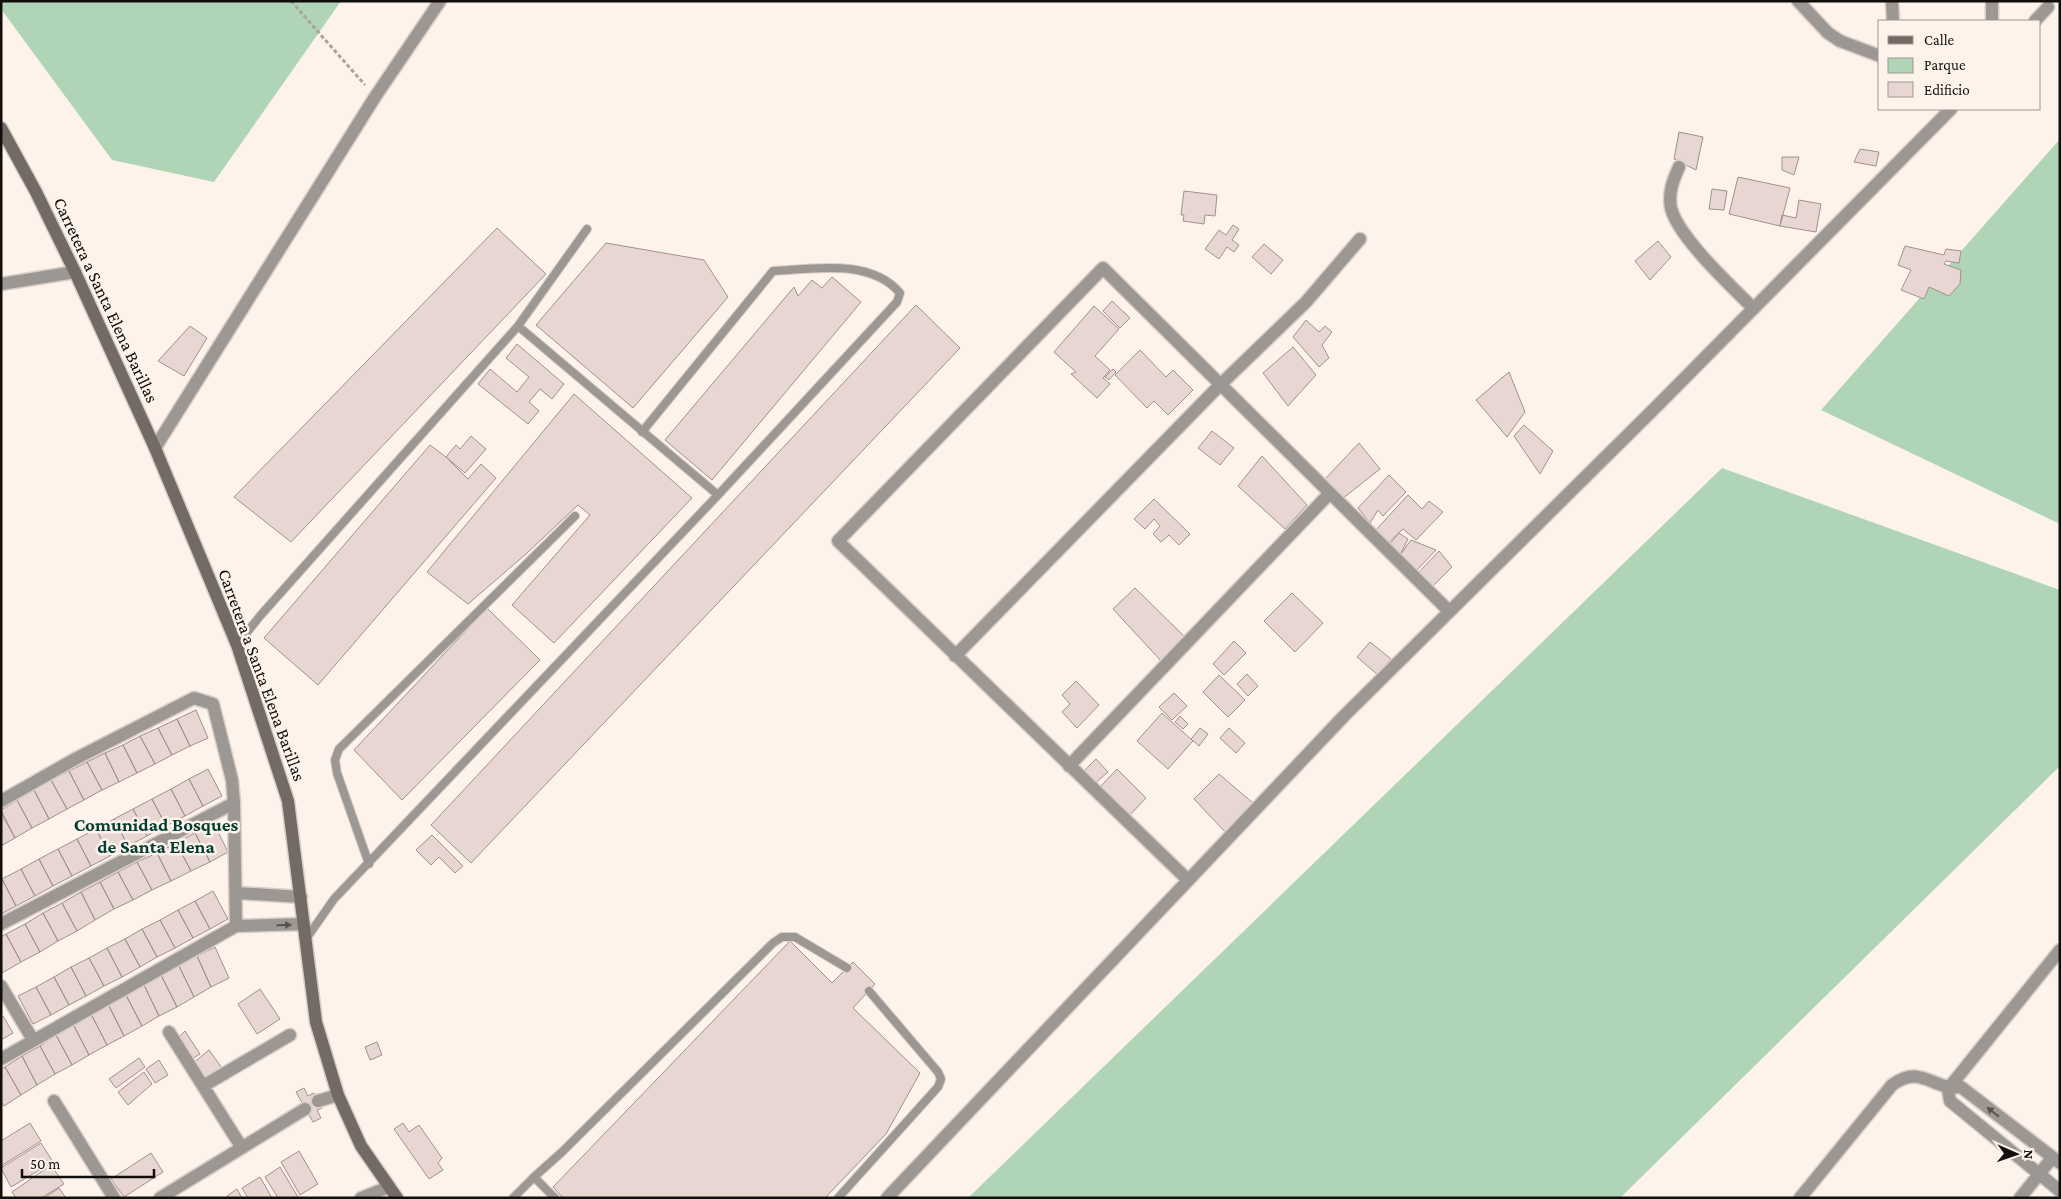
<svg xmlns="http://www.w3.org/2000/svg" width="2061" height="1199" viewBox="0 0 2061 1199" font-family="'Crimson Pro',serif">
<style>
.green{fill:#afd5b6}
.building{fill:#e7d6d2;stroke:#a1918d}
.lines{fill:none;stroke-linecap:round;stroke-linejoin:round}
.service-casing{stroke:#d8cec7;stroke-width:10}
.minor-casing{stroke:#d8cec7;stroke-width:15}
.secondary-casing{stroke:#d8cec7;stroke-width:15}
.path{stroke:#aba39c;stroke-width:3;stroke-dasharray:4 2.5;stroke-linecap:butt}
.service{stroke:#9d9794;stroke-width:8}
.minor{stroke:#9d9794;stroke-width:12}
.secondary{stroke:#736a66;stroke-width:12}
.oneway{fill:#585250}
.labels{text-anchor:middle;stroke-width:5;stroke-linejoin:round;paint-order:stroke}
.street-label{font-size:18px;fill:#120e0b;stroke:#fef3eb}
.neighbourhood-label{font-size:19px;font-weight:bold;fill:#013d32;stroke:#fef3eb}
</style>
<rect width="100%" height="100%" fill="#fef3eb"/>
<!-- green -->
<path class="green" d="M 1,1 L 341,1 L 214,182 L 112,160 L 1,9 Z
M 2060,139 L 2060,524 L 1821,410 Z
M 1722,468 L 2060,590 L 2060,766 L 1620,1198 L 968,1198 Z"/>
<!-- building -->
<path class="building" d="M 1679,132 L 1703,137 L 1696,170 L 1674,159 Z
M 1860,149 L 1879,152 L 1876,166 L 1854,162 Z
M 1782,157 L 1799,157 L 1794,175 L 1782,170 Z
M 1738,177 L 1790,188 L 1780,226 L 1729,214 Z
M 1712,189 L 1727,191 L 1724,210 L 1709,209 Z
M 1184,191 L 1217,195 L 1215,216 L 1205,215 L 1204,224 L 1183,221 L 1184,215 L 1181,215 Z
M 1799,200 L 1821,204 L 1816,232 L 1780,226 L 1782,215 L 1796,218 Z
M 1233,225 L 1239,229 L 1232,240 L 1239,245 L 1234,252 L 1227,247 L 1219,259 L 1205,249 L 1219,230 L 1226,235 Z
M 497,228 L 546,274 L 291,542 L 234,497 Z
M 1658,241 L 1671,257 L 1650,280 L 1635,261 Z
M 606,243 L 704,260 L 728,297 L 633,408 L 536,325 Z
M 1264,244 L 1283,260 L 1271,274 L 1252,257 Z
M 1905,246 L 1944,255 L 1946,249 L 1961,251 L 1959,263 L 1946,261 L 1944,264 L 1961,270 L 1960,284 L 1949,296 L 1929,287 L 1924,299 L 1901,290 L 1911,270 L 1898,265 Z
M 832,277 L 861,302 L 712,480 L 665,440 L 794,287 L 798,296 L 812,280 L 822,288 Z
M 1112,301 L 1130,318 L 1120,328 L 1103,311 Z
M 916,305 L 960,348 L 471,863 L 431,825 Z
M 1094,306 L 1119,329 L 1095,356 L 1110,370 L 1103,378 L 1110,384 L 1097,398 L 1071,374 L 1076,372 L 1054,352 Z
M 1306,320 L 1319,332 L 1325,326 L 1332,332 L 1322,345 L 1329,358 L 1319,367 L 1293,337 Z
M 190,326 L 207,338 L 184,376 L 158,361 Z
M 517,344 L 564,384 L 552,399 L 540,389 L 529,402 L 539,411 L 528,424 L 478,384 L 490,369 L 517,392 L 529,377 L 506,358 Z
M 1293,347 L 1316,375 L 1288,406 L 1263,373 Z
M 1140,350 L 1166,377 L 1173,370 L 1193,390 L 1168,415 L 1154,401 L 1147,408 L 1115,375 Z
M 1113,369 L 1116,372 L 1109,380 L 1105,377 Z
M 1509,372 L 1525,412 L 1507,437 L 1476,400 Z
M 574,394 L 692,498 L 554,643 L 512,605 L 590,515 L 578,505 L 526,554 L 468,604 L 427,572 Z
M 1524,425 L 1553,451 L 1540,474 L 1514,436 Z
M 1212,431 L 1234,448 L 1220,465 L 1198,448 Z
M 471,436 L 486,449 L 465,473 L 446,457 L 456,445 L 460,449 Z
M 1359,443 L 1380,469 L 1342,499 L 1325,479 Z
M 430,445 L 446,457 L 468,479 L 481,464 L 496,478 L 318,685 L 264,638 Z
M 1262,456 L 1307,505 L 1285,529 L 1238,486 Z
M 1389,475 L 1406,492 L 1383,516 L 1378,510 L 1370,523 L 1358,508 Z
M 1408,495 L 1422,509 L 1429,501 L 1443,512 L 1416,540 L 1403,529 L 1387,544 L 1374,532 Z
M 1154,499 L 1190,534 L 1179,545 L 1169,535 L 1161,542 L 1153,534 L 1160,526 L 1154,519 L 1145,529 L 1134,519 Z
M 1399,533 L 1408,539 L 1400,555 L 1389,545 Z
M 1411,540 L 1436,550 L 1416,571 L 1400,555 Z
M 1439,551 L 1452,567 L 1432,587 L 1418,573 Z
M 1135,588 L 1187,639 L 1162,662 L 1113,609 Z
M 1292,593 L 1323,623 L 1295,652 L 1264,621 Z
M 487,608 L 540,660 L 402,800 L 354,750 Z
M 1234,641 L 1246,653 L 1224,675 L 1213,664 Z
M 1370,642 L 1391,659 L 1378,675 L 1357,657 Z
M 1247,674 L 1258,686 L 1248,696 L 1237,684 Z
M 1219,675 L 1245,700 L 1228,717 L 1203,692 Z
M 1076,681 L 1099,705 L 1077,728 L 1062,712 L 1070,704 L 1062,695 Z
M 1174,693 L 1187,706 L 1172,720 L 1159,707 Z
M 196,710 L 208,738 L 190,746 L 177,719 Z
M 1162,713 L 1193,741 L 1168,769 L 1137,741 Z
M 1180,716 L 1188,724 L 1183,729 L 1175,722 Z
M 177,719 L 190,746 L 172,755 L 158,728 Z
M 158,728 L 172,755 L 155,764 L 140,736 Z
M 1200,728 L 1208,734 L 1199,746 L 1191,739 Z
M 1229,728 L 1245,743 L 1236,753 L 1220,738 Z
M 140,736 L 155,764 L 137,773 L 123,745 Z
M 123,745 L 137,773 L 119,782 L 105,753 Z
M 105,753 L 119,782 L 102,790 L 87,762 Z
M 1096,759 L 1108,772 L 1093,785 L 1082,773 Z
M 87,762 L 102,790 L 84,800 L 69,771 Z
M 208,769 L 222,796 L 203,806 L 189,779 Z
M 1117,769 L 1146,798 L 1128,817 L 1099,788 Z
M 69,771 L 84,800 L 67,809 L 51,780 Z
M 1219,774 L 1253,803 L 1227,834 L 1194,799 Z
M 189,779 L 203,806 L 185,816 L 171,789 Z
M 51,780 L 67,809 L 49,819 L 34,790 Z
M 171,789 L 185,816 L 166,826 L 152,799 Z
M 34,790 L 49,819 L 32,828 L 17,800 Z
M 152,799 L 166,826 L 147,836 L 133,809 Z
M 17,800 L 32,828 L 15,838 L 1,810 Z
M 133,809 L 147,836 L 128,846 L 114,819 Z
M 1,813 L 15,838 L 1,846 Z
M 114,819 L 128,846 L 110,856 L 96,829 Z
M 214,824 L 228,852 L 210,862 L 195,833 Z
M 96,829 L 110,856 L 91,866 L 77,839 Z
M 195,833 L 210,862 L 191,871 L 176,843 Z
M 432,835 L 463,866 L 455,873 L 439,857 L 431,865 L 416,850 Z
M 77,839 L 91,866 L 72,876 L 58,849 Z
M 176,843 L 191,871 L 171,881 L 157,853 Z
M 58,849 L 72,876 L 53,886 L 39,859 Z
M 157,853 L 171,881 L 152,890 L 137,862 Z
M 39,859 L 53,886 L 35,896 L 21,869 Z
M 137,862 L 152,890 L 133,900 L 118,872 Z
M 21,869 L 35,896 L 16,906 L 2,879 Z
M 118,872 L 133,900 L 114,909 L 100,882 Z
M 2,879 L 16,906 L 1,914 L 1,879 Z
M 100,882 L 114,909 L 95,920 L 81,892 Z
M 213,891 L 228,919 L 210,929 L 195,901 Z
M 81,892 L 95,920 L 77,931 L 62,903 Z
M 195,901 L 210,929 L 193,938 L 178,910 Z
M 62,903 L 77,931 L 58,941 L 43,913 Z
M 178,910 L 193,938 L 175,948 L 160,920 Z
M 43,913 L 58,941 L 40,952 L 25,924 Z
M 160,920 L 175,948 L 157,957 L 142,929 Z
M 25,924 L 40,952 L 21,962 L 6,934 Z
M 142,929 L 157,957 L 140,967 L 125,939 Z
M 6,934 L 21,962 L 2,973 L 1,937 Z
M 125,939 L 140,967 L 122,977 L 107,948 Z
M 790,941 L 832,983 L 853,962 L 875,984 L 853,1008 L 920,1073 L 886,1134 L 825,1198 L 563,1198 L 553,1187 Z
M 215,947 L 229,978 L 211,987 L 197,956 Z
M 107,948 L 122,977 L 104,986 L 89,958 Z
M 197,956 L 211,987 L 194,997 L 179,966 Z
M 89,958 L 104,986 L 86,996 L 71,967 Z
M 179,966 L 194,997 L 177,1007 L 161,975 Z
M 71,967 L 86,996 L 69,1005 L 54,977 Z
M 161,975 L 177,1007 L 159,1016 L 144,985 Z
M 54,977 L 69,1005 L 51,1015 L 36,987 Z
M 144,985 L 159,1016 L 142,1026 L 126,995 Z
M 36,987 L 51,1015 L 33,1024 L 18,996 Z
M 260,989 L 280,1019 L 257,1034 L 238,1004 Z
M 126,995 L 142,1026 L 124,1036 L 108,1004 Z
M 108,1004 L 124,1036 L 107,1045 L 91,1014 Z
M 91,1014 L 107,1045 L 89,1055 L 73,1024 Z
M 3,1016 L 13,1033 L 1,1040 L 1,1017 Z
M 73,1024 L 89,1055 L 72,1065 L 56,1035 Z
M 185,1031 L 200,1054 L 190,1060 L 177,1039 Z
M 56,1035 L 72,1065 L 55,1074 L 40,1046 Z
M 377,1042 L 382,1055 L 370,1060 L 365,1047 Z
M 40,1046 L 55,1074 L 37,1085 L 22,1056 Z
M 209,1050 L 222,1068 L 204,1082 L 192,1064 Z
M 22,1056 L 37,1085 L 21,1095 L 5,1067 Z
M 139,1058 L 145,1067 L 116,1088 L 109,1079 Z
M 159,1060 L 168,1075 L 155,1083 L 146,1069 Z
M 5,1067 L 21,1095 L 4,1106 L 1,1102 L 1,1069 Z
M 144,1072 L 152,1084 L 128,1105 L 118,1092 Z
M 304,1088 L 308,1096 L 314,1093 L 322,1108 L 317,1110 L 321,1118 L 313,1122 L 296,1092 Z
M 30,1123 L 41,1141 L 1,1166 L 1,1141 Z
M 403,1123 L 409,1132 L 419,1125 L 442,1158 L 438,1163 L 443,1170 L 429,1179 L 394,1129 Z
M 41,1143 L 53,1162 L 11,1187 L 1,1168 Z
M 299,1151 L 318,1184 L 300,1195 L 281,1162 Z
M 151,1153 L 163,1172 L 124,1197 L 111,1179 Z
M 51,1165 L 64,1184 L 41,1198 L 16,1198 L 12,1192 Z
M 280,1167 L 298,1197 L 297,1198 L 278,1198 L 265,1177 Z
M 260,1177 L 272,1198 L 248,1198 L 242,1188 Z
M 59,1188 L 66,1198 L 44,1198 Z
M 237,1189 L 242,1198 L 229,1198 L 227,1196 Z"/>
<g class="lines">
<!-- service casing -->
<g class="service-casing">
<path id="service" d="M 518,326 L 718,495
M 237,645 L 260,616 L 518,326 L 587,229
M 369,864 L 337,773 L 335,760 L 339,749 L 575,516
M 306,939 L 334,899 L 718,495 L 897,302 L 900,293 C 870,258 813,269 773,271 L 642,432
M 513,1198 L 534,1177
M 555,1198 L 534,1177 L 562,1152 L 773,943 L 782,937 L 795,937 L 847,968
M 838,1198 L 938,1087 L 941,1079 L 938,1072 L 869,991"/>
</g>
<!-- minor casing -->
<g class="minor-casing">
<path id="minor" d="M 1798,1 L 1828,33 L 1840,41 L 1880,56
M 1892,1 L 1893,21
M 1992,1 L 1992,21
M 2035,21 L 2048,7
M 1679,167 C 1673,180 1668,193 1671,208 C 1678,237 1732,287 1753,308
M 1,284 L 75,272
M 155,448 L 375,97 L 440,1
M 955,656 L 1221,384 L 1306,302 L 1360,239
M 1069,766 L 1330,493
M 1,801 L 75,759 L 194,698 L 213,704 L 232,780 L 234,803
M 1188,880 L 838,541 L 1103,268 L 1449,611
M 237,893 L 301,897
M 1,924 L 234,803 L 236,926 L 1,1059
M 236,926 L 304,924
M 2060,950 L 1948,1089 L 1950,1101 L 2060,1191
M 1,986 L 33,1040
M 169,1032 L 242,1148
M 203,1086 L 290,1035
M 54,1101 L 114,1198
M 318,1101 L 338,1095
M 160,1198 L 305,1109
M 361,1198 L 389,1187
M 887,1198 L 1344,716 L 1657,406 L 1951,109
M 1800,1198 L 1892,1085 C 1922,1063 1932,1091 1961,1087 L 2060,1163
M 2020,1198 L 2052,1158"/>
</g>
<!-- secondary casing -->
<g class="secondary-casing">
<path id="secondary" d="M 1,128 L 36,192 L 75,272 L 155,448 L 237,645 L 288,801 L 316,1022 L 338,1095 L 361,1146 L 397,1198"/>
</g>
<!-- path -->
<path class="path" d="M 291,1 L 365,85"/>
<!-- service -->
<use href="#service" class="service"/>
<!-- minor -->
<use href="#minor" class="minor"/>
<!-- secondary -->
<use href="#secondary" class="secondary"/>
</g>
<!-- one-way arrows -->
<defs><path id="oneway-solid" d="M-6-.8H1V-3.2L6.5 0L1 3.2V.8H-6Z" transform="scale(1.25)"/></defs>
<g class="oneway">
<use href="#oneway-solid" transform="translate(284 925) rotate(-2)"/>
<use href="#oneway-solid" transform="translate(1993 1112) rotate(-142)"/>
</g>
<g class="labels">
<!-- street labels -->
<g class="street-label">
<text transform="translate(106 300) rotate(65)" y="6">Carretera a Santa Elena Barillas</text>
<text transform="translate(262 675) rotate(70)" y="6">Carretera a Santa Elena Barillas</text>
</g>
<!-- neighbourhood labels -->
<g class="neighbourhood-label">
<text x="156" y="831">Comunidad Bosques<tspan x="156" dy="22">de Santa Elena</tspan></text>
</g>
</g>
<!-- border -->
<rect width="2061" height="1199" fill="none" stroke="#120e0b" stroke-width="5"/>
<!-- legend -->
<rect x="1878" y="20" width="162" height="90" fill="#fef3eb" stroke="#a09791"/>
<rect x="1888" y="36" width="25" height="8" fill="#736a66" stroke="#a09791"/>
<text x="1924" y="45" font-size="15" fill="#120e0b">Calle</text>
<rect x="1888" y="58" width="25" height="15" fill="#afd5b6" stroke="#a09791"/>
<text x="1924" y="70" font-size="15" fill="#120e0b">Parque</text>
<rect x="1888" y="82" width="25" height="15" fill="#e7d6d2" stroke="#a09791"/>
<text x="1924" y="95" font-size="15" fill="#120e0b">Edificio</text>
<!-- north arrow -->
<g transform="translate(2016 1154) rotate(92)" stroke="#fef3eb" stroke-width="4" paint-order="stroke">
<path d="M0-4L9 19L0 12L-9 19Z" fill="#120e0b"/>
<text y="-8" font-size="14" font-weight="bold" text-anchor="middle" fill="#120e0b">N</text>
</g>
<!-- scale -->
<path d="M22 1169v8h132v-8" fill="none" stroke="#120e0b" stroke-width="2.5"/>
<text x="30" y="1169" font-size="15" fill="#120e0b" stroke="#fef3eb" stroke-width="4" paint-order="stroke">50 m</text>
</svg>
